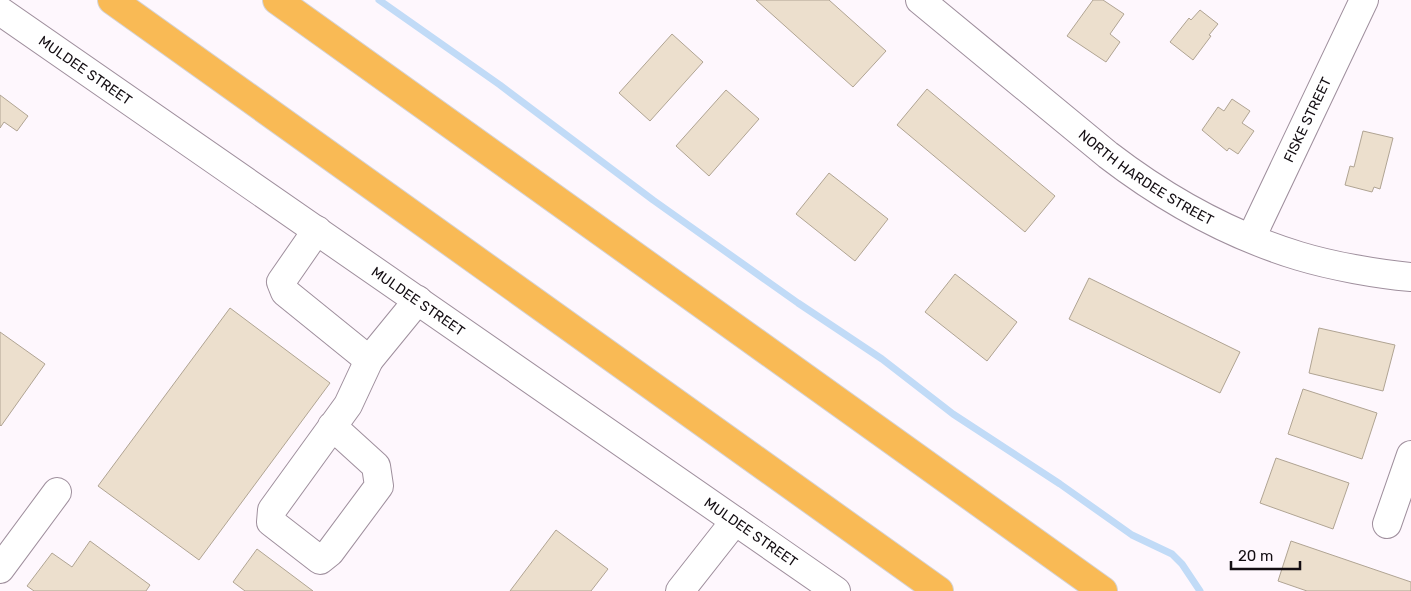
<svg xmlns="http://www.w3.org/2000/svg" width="1411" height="591" viewBox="0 0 1411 591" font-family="Rubik,sans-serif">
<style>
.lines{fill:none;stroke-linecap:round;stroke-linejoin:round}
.stream{stroke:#c1dbf7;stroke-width:7}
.building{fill:#ecdfcd;stroke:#b0a493}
.minor-casing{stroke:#9f8f9d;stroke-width:30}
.highway-casing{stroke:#d5d3d4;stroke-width:30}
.minor{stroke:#fff;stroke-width:28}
.highway{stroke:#f9ba55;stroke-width:28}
.labels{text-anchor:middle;stroke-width:5;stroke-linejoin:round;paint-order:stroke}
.street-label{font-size:14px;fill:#130d12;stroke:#fef7fd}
</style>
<rect width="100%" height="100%" fill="#fef7fd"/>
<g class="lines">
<!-- stream -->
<path class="stream" d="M 379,0 L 500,85 L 653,200 L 798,303 L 882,359 L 953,414 L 1060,484 L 1132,535 L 1172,554 L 1182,564 L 1200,591"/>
</g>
<!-- building -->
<path class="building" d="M 756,0 L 829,0 L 886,51 L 853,87 Z
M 1093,0 L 1103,0 L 1124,14 L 1110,34 L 1120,42 L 1106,62 L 1067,36 Z
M 1200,10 L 1218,24 L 1209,35 L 1211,36 L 1193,60 L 1170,42 L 1189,18 L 1191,20 Z
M 672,34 L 703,62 L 650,121 L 619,93 Z
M 927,89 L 1055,196 L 1025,232 L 897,125 Z
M 726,90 L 759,119 L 709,176 L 676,146 Z
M 0,95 L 28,116 L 17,131 L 4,122 L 0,128 Z
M 1232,99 L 1250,111 L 1242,123 L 1254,131 L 1238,154 L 1229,148 L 1227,151 L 1202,130 L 1218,107 L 1224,111 Z
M 1363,131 L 1393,138 L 1380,189 L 1374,187 L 1372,192 L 1345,185 L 1350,166 L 1354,167 Z
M 829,173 L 888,219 L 855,261 L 796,214 Z
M 955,274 L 1017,322 L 987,361 L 925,312 Z
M 1089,278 L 1240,352 L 1220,393 L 1069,319 Z
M 230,308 L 330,383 L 199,560 L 98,486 Z
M 1319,328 L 1395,345 L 1383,391 L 1309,373 Z
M 0,332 L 45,364 L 1,426 L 0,425 Z
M 1303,389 L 1377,413 L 1362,459 L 1288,434 Z
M 1276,458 L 1349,483 L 1333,529 L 1260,503 Z
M 556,530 L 608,569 L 591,591 L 510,591 Z
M 90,541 L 150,585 L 146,591 L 34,591 L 27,586 L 52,553 L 72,567 Z
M 1291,541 L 1411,582 L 1411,591 L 1307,591 L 1278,581 Z
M 257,549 L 313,591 L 245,591 L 233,582 Z"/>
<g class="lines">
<!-- minor casing -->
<g class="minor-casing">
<g id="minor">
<path id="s1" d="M 920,0 L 1108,155 C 1164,198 1230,235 1299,256 C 1332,266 1377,274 1411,277"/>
<path id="s2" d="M 0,11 L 836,591"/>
<path d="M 317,230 L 281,282 L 285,292 L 369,360"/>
<path id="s3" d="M 1251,238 L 1364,0"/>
<path d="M 332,426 L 376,466 L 379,486 L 330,552 L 320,560 L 271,522 L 272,510 L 348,405 L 369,360 L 418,300"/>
<path d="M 1387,524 L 1411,455"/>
<path d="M 0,569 L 57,492"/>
<path d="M 680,591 L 735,521"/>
</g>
</g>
<!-- highway casing -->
<g class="highway-casing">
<path id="highway" d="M 112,0 L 939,591
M 277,0 L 1103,591"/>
</g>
<!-- minor -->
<use href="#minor" class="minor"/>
<!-- highway -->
<use href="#highway" class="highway"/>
</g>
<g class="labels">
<!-- street labels -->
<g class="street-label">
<text dy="5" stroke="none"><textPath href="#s2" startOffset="104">MULDEE STREET</textPath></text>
<text dy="5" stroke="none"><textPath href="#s3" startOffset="131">FISKE STREET</textPath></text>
<text dy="5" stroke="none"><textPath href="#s1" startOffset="288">NORTH HARDEE STREET</textPath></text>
<text dy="5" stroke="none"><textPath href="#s2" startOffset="509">MULDEE STREET</textPath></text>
<text dy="5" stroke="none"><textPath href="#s2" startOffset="914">MULDEE STREET</textPath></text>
</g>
</g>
<!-- scale -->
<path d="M1231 561v8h69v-8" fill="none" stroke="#130d12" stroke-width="2.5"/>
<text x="1238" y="561" font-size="15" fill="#130d12" stroke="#fef7fd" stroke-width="4" paint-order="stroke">20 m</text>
</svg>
